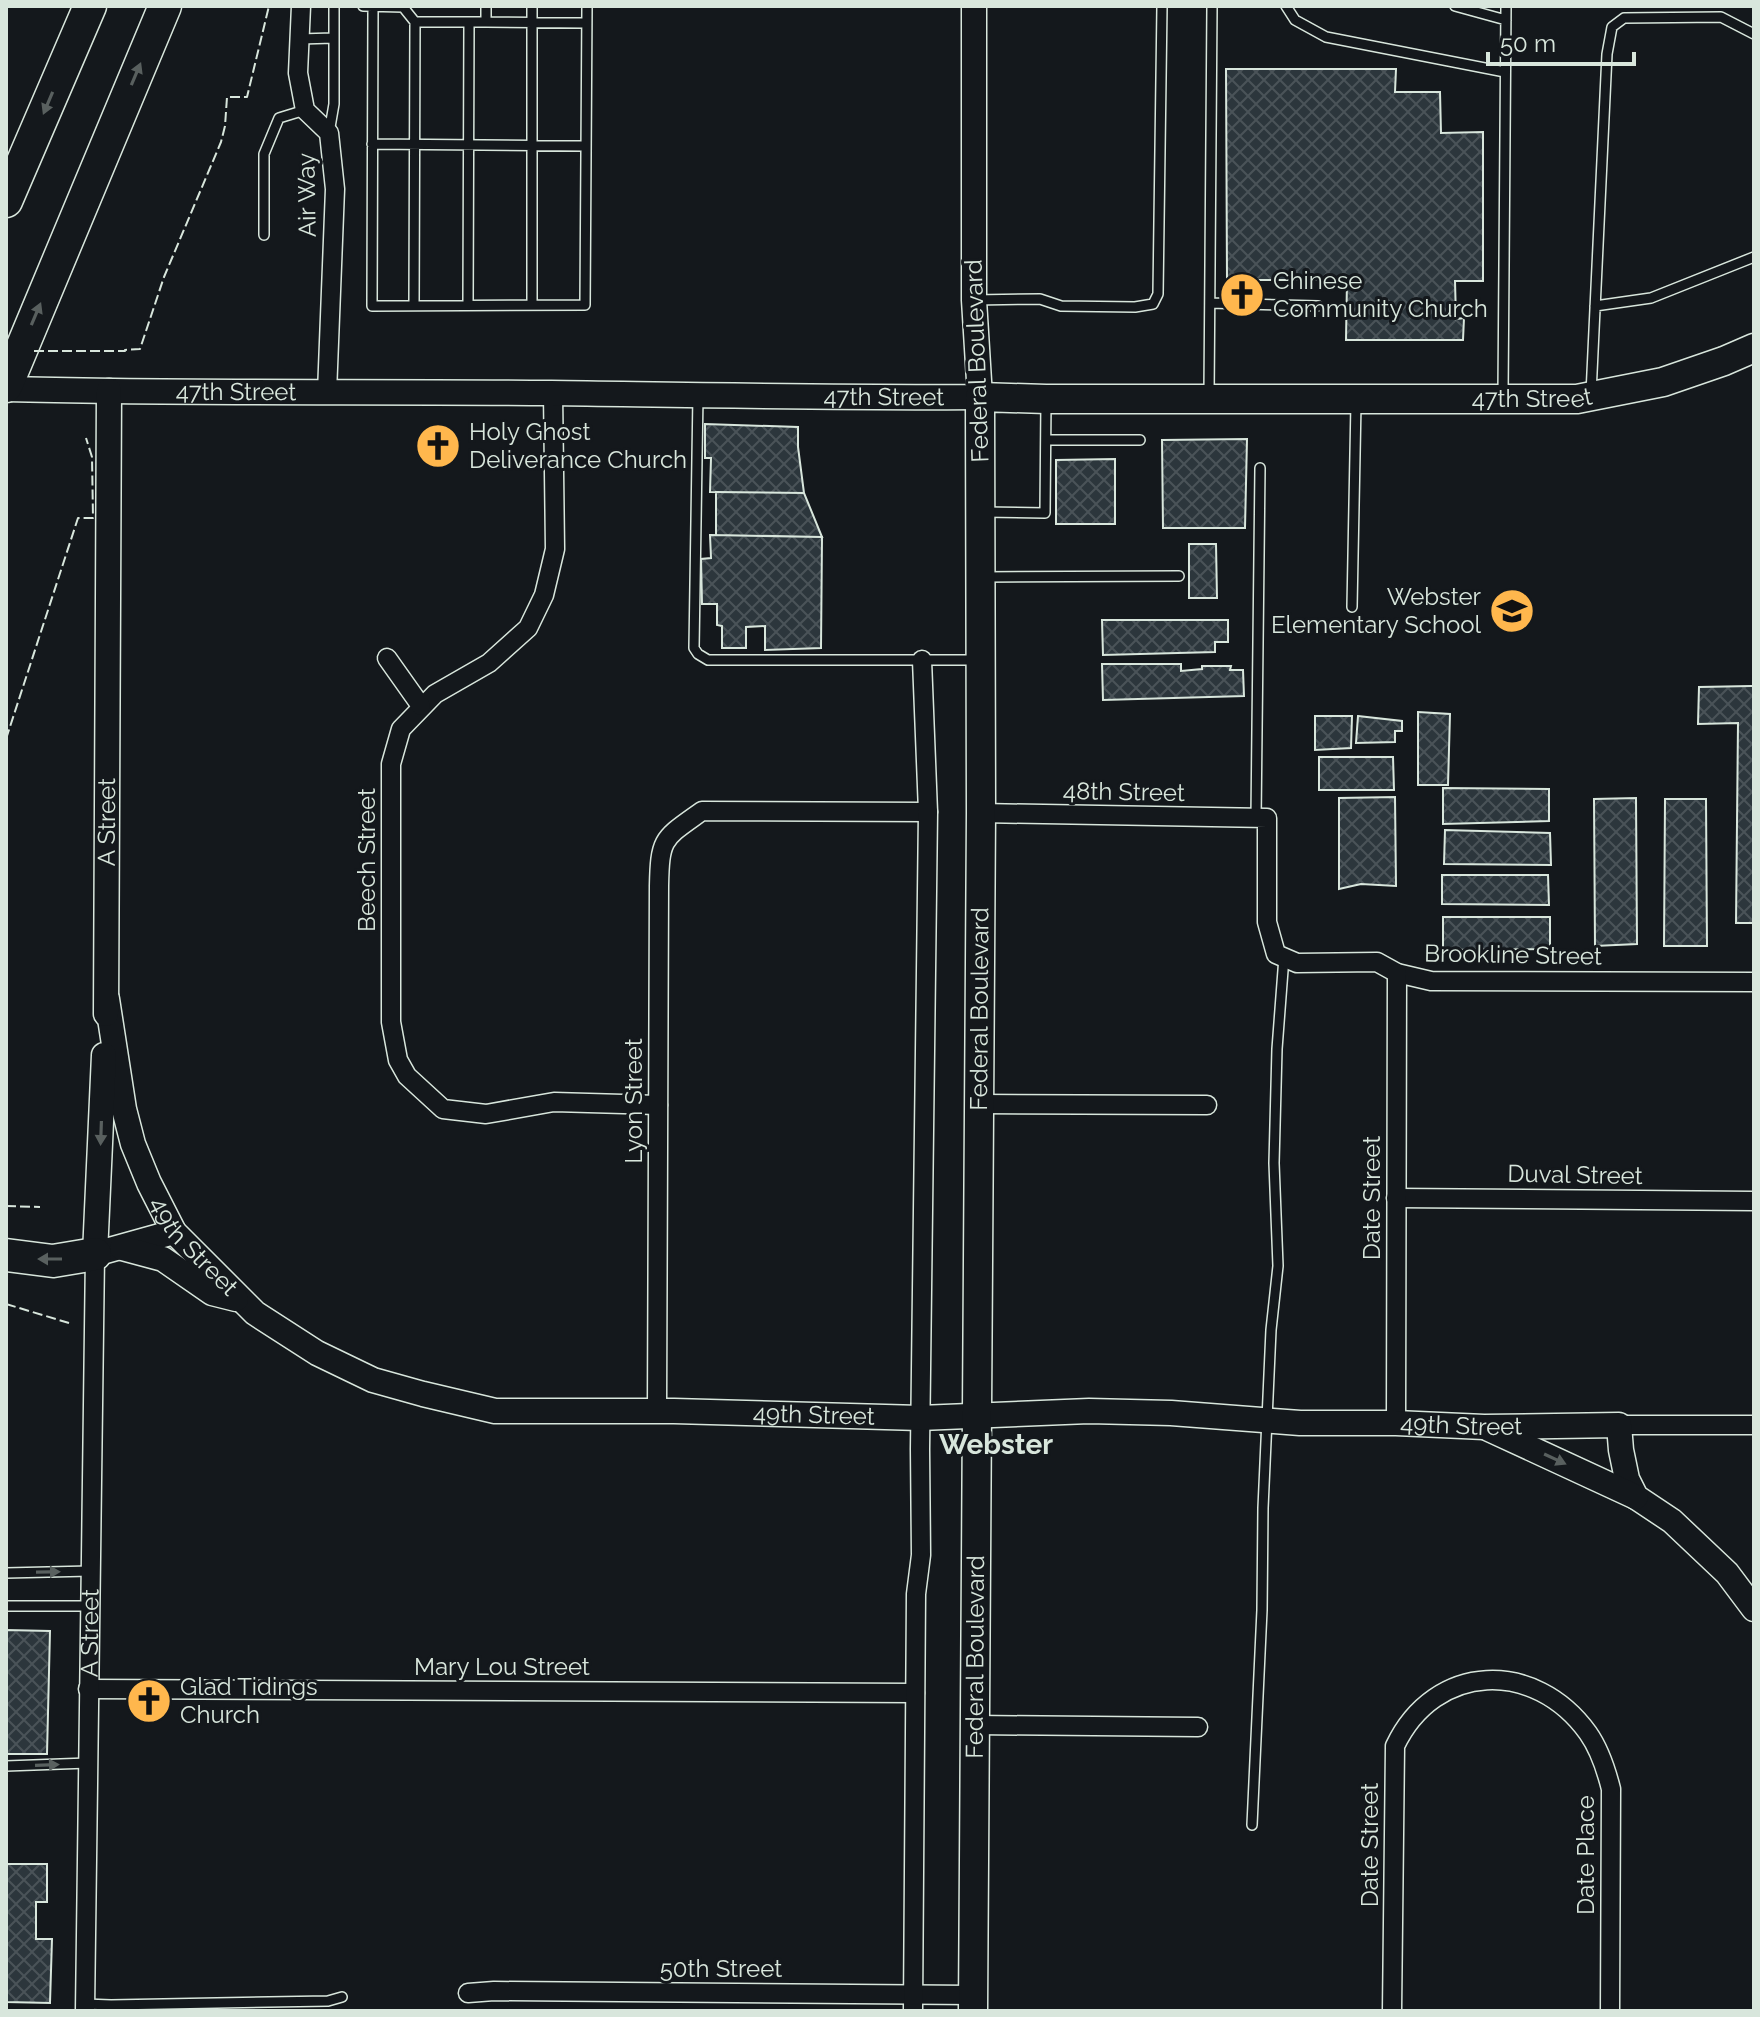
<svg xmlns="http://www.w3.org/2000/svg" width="1760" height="2017" viewBox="0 0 1760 2017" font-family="Raleway,sans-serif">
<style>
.building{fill:url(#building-cross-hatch);stroke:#d8e6dc;stroke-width:2}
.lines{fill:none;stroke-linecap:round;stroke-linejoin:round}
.lane-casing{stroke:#d8e6dc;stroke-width:12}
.street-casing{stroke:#d8e6dc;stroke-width:21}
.secondary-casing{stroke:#d8e6dc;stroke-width:27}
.primary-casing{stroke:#d8e6dc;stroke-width:31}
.highway-casing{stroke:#d8e6dc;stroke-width:35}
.lane{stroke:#14181c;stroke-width:9}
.street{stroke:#14181c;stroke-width:18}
.secondary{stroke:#14181c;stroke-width:24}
.primary{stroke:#14181c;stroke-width:28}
.highway{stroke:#14181c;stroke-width:32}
.fence{stroke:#d8e6dc;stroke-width:2;stroke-dasharray:10 4;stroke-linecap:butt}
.oneway{fill:#59605f}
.labels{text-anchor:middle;stroke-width:6;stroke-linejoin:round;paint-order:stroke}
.street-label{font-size:24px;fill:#d8e6dc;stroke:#14181c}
.poi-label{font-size:24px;fill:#d8e6dc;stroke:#14181c;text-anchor:start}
.quarter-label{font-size:28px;font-weight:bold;fill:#d8e6dc;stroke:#14181c}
</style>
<defs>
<pattern id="building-cross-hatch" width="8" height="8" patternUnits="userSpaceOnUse" patternTransform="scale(2)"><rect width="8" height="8" fill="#2c363c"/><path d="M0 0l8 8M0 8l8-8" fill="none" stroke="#4a5358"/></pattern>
</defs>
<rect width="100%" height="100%" fill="#14181c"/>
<!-- building -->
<path class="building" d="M 1226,69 L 1396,69 L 1395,92 L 1440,92 L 1441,133 L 1483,132 L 1483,281 L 1455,281 L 1456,319 L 1464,318 L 1463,340 L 1346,340 L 1347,280 L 1227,280 Z
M 705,424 L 798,427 L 798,447 L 804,493 L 710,492 L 711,458 L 705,458 Z
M 1247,439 L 1245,528 L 1163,528 L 1162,440 Z
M 1115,459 L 1115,524 L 1056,524 L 1056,460 Z
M 716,492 L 804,493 L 822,537 L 716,535 Z
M 710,535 L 822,537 L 821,648 L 765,650 L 765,626 L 746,627 L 746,648 L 722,648 L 722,626 L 717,625 L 717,604 L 702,604 L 701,559 L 711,558 Z
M 1189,544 L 1216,544 L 1217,598 L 1189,598 Z
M 1102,620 L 1228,620 L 1228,642 L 1215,642 L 1215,652 L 1103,655 Z
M 1102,664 L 1181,664 L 1181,671 L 1202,669 L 1202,666 L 1231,666 L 1230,670 L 1243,670 L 1244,696 L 1103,700 Z
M 1751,686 L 1754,686 L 1754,923 L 1736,923 L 1738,723 L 1698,724 L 1699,687 Z
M 1418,712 L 1450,714 L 1448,785 L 1418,785 Z
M 1315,716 L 1352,716 L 1351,748 L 1315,750 Z
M 1358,716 L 1402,721 L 1402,731 L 1395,731 L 1395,742 L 1356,743 Z
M 1319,757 L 1393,757 L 1394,790 L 1319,790 Z
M 1443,788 L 1549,789 L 1549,821 L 1443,824 Z
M 1395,797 L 1396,886 L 1361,884 L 1339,889 L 1339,798 Z
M 1636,798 L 1637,944 L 1595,946 L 1594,799 Z
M 1665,799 L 1706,799 L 1707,946 L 1664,946 Z
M 1445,830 L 1550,833 L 1551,865 L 1444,864 Z
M 1442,875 L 1548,875 L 1549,905 L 1442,904 Z
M 1443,917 L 1550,917 L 1550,949 L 1443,950 Z
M 6,1630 L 50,1631 L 47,1754 L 6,1754 Z
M 6,1864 L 47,1864 L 47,1902 L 36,1902 L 36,1939 L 52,1939 L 50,2003 L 6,2002 Z"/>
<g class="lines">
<!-- lane casing -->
<g class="lane-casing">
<path id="lane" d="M 363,6 L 403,7 L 415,22 L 486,22 L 486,6
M 1286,6 L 1295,20 L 1326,37 L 1505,72
M 1455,6 L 1506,20
M 373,8 L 372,306 L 585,305 L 587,6
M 486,22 L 586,23
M 300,39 L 333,38
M 329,133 L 334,104 L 334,6
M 372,144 L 586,146
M 264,235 L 264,154 L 279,118 L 305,110
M 974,300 L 1040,299 L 1061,306 L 1135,307 L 1153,304 L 1158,294 L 1162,6
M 1210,303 L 1318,306
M 468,305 L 469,22
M 532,305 L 532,6
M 414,306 L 415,22
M 1595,306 L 1651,298 L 1754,257
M 1591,394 L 1607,54 L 1612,27 L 1624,18 L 1721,17 L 1754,34
M 698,395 L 694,648 L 698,654 L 708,660 L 977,660
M 1209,395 L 1212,6
M 1503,395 L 1506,6
M 1047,440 L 1140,440
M 984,512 L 1045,513 L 1046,401
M 984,577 L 1179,576
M 1352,607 L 1356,403
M 1256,818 L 1260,468
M 6,1573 L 90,1571
M 6,1606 L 90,1606
M 6,1766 L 88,1763
M 1252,1825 L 1262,1610 L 1263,1508 L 1271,1330 L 1278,1266 L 1274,1163 L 1277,1049 L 1284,957
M 85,2004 L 111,2005 L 328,2001 L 342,1997"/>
</g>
<!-- street casing -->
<g class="street-casing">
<g id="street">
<path d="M 301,6 L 298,73 L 305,110 L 329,133 L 335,189 L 327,393"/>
<path d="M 553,393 L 555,549 L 544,595 L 528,628 L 489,663 L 435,694 L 401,729 L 391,764 L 391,1022 L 398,1060 L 407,1076 L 443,1109 L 486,1114 L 554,1102 L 658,1105"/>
<path d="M 387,658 L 421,706"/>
<path d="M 981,813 L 1267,818 L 1267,922 L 1276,954 L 1297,963 L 1377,962 L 1397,973 L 1431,981 L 1754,982"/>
<path d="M 979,1104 L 1207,1105"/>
<path d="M 1396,1198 L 1754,1201"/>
<path d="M 657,1411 L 659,886 C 660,837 663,839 702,811 L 928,812"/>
<path d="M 1396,1423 L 1397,973"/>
<path d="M 1619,1425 L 1754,1425"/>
<path d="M 88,1689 L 915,1693"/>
<path d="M 975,1725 L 1198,1727"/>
<path d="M 468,1993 L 494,1991 L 973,1995"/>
<path id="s1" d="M 85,2011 L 95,1254"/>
<path d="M 913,2011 L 916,1594 L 921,1555 L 920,1449 L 928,812 L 922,660"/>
<path d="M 1392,2011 L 1395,1746 C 1435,1662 1535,1659 1588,1733 C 1600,1750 1606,1769 1611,1789 L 1610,2011"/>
</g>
</g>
<!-- secondary casing -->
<g class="secondary-casing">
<g id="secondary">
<path id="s2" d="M 6,389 C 188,394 369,391 551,393 C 694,395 837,398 980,397 L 974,300 L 974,6"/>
<path id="s3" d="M 107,999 L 124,1109 L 133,1144 L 149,1183 L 174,1232 L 255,1313 L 317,1353 L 373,1380 L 423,1394 L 495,1411 L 674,1411 L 920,1418 L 1089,1411 L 1171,1413 L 1300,1423 L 1396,1423 L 1484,1427 L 1619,1425 L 1621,1450 L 1627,1479 L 1636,1497 L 1672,1521 L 1727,1573 L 1754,1609"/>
<path id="s4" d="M 106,1014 L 109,391"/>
<path d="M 104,1055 L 95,1254 L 174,1232"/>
<path d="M 122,1248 L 163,1259 L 212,1293 L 236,1299"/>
<path d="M 1489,1429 L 1636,1497"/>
</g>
</g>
<!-- primary casing -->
<g class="primary-casing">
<g id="primary">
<path id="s5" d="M 973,2011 L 981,813 L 980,397 L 1046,399 L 1577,399 L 1663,382 L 1724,361 L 1754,348"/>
</g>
</g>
<!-- highway casing -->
<g class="highway-casing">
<path id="highway" d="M 6,201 L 90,6
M 6,386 L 165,6
M 6,1255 L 53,1261 L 95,1254"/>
</g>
<!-- lane -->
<use href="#lane" class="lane"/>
<!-- street -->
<use href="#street" class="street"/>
<!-- secondary -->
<use href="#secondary" class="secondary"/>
<!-- primary -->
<use href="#primary" class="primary"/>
<!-- highway -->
<use href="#highway" class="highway"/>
<!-- fence -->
<path class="fence" d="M 34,351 L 125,351 L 125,350 L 140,349 L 164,277 L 221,142 L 225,126 L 227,97 L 247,97 L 269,6
M 6,739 L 78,518 L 93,518 L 92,457 L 86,438
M 6,1206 L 40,1207
M 6,1304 L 69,1323"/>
</g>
<!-- one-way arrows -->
<defs><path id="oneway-solid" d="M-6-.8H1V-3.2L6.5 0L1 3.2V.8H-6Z" transform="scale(2)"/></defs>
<g class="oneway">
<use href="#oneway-solid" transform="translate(136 74) rotate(-67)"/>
<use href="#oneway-solid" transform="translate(48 103) rotate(113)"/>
<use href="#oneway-solid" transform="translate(36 314) rotate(-67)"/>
<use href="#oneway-solid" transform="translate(101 1133) rotate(92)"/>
<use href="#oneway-solid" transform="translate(50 1259) rotate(180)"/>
<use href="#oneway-solid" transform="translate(1555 1459) rotate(25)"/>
<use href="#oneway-solid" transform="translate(48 1572) rotate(-1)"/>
<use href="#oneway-solid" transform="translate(47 1765) rotate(-2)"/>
</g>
<!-- icons -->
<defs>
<g id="church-disc" transform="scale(2.3)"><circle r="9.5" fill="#ffb74d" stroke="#14181c"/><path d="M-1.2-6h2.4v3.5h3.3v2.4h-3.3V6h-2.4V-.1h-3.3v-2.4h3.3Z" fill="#111"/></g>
<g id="school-disc" transform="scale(2.3)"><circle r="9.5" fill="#ffb74d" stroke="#14181c"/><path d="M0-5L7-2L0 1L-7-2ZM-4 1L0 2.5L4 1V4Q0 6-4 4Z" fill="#111"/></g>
</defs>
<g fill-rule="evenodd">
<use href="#church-disc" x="1242" y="295"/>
<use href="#church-disc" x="438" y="446"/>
<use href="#school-disc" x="1512" y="611"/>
<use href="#church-disc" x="149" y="1701"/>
</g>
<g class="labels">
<!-- street labels -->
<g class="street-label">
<text transform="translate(307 195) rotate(-91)" y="8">Air Way</text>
<text transform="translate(977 361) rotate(-92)" y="8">Federal Boulevard</text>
<text dy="8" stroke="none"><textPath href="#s2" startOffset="230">47th Street</textPath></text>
<text dy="8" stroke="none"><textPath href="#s2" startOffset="878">47th Street</textPath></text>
<text dy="8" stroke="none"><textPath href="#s5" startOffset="2166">47th Street</textPath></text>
<text transform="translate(1124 792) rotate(1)" y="8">48th Street</text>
<text dy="8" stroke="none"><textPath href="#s4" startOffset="192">A Street</textPath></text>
<text transform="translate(367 860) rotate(-90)" y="8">Beech Street</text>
<text transform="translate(1513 955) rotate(1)" y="8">Brookline Street</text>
<text dy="8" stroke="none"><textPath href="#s5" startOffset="1002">Federal Boulevard</textPath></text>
<text transform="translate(634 1101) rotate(-90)" y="8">Lyon Street</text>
<text transform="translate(1575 1175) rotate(1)" y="8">Duval Street</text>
<text transform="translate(1372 1198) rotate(-90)" y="8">Date Street</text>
<text dy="8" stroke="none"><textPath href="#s3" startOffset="268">49th Street</textPath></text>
<text dy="8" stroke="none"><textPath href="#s3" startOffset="940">49th Street</textPath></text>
<text dy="8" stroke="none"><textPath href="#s3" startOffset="1588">49th Street</textPath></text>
<text dy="8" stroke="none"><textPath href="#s1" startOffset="378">A Street</textPath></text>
<text dy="8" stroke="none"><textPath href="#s5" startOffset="354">Federal Boulevard</textPath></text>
<text x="502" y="1675">Mary Lou Street</text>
<text transform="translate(1370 1845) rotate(-90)" y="8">Date Street</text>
<text transform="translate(1586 1855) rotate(-90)" y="8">Date Place</text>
<text x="721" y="1977">50th Street</text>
</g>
<!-- poi labels -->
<g class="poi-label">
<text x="1273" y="289">Chinese<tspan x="1273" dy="28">Community Church</tspan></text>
<text x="469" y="440">Holy Ghost<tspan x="469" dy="28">Deliverance Church</tspan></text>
<text x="1481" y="605" text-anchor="end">Webster<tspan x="1481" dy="28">Elementary School</tspan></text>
<text x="180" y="1695">Glad Tidings<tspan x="180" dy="28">Church</tspan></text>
</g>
<!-- quarter labels -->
<g class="quarter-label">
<text x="996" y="1454">Webster</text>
</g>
</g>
<!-- border -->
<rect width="1760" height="2017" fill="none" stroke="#d8e6dc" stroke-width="16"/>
<!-- scale -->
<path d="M1488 52v12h146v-12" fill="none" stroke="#d8e6dc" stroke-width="4"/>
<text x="1500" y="52" font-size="24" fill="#d8e6dc" stroke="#14181c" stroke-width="6" paint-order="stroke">50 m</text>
</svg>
